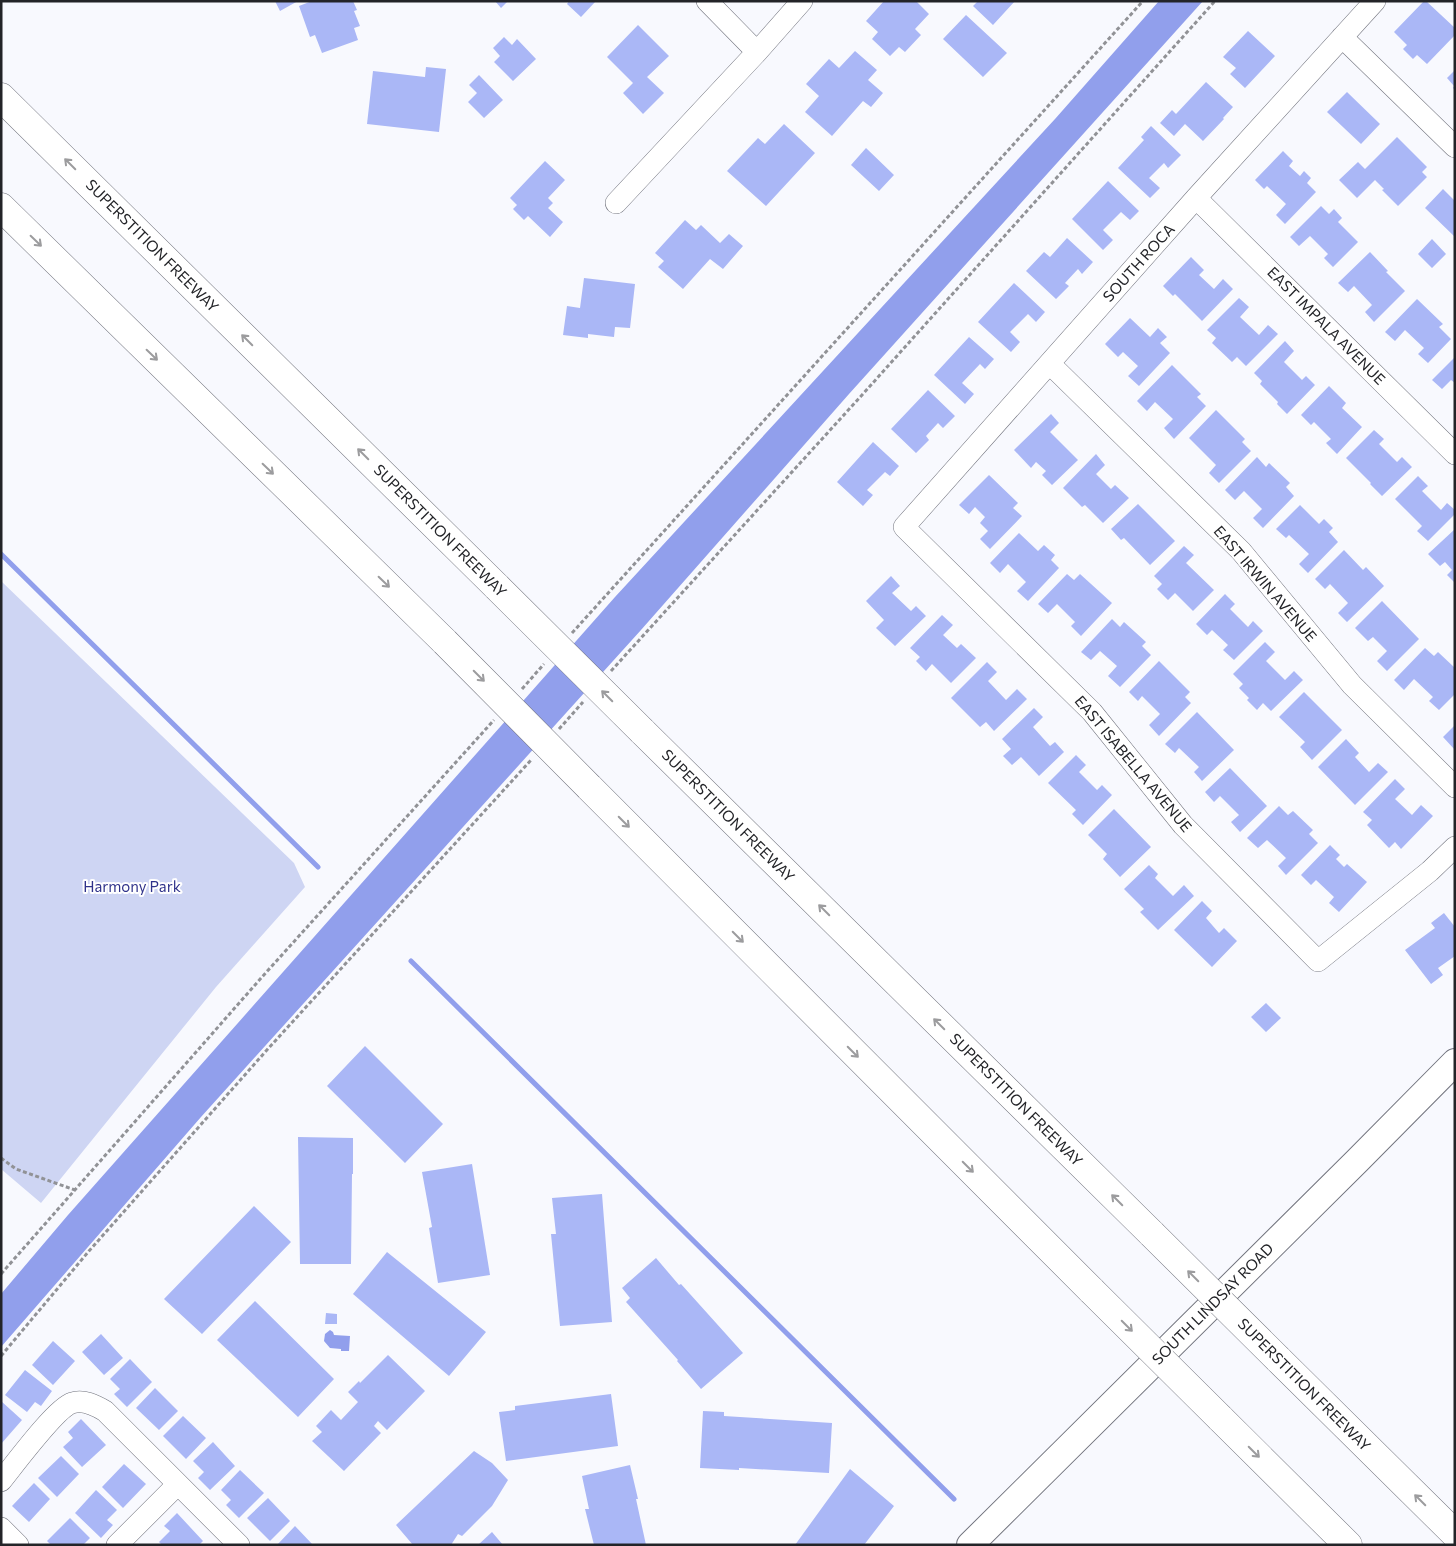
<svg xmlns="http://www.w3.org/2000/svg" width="1456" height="1546" viewBox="0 0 1456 1546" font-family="Commissioner,sans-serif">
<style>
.green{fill:#ced5f3}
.water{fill:#919fec}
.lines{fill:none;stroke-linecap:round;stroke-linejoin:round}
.stream{stroke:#919fec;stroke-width:5}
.building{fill:#aab7f6}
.minor-casing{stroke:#72747e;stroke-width:22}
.major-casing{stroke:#72747e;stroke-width:28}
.highway-casing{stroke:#72747e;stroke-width:29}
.path{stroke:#919296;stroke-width:3;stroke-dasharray:4 2.5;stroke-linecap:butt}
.minor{stroke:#fff;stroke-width:21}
.major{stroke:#fff;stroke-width:26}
.highway{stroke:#fff;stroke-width:28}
.highway-bridge-casing{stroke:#72747e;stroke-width:29;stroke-linecap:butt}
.highway-bridge{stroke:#fff;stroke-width:28}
.oneway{stroke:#9c9c9e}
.labels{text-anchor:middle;stroke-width:4;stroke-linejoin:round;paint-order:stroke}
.street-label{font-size:15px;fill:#232428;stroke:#fff}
.park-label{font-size:15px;fill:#2f328a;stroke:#fff}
</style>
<rect width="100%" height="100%" fill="#f8f9fe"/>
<!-- green -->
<path class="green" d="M 1,581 L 294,863 L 305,887 L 216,987 L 41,1203 L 1,1169 Z"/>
<!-- water -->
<path class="water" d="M 1159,1 L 1203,1 L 849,394 L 641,630 L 201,1117 L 1,1347 L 1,1294 L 68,1215 L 615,597 L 1055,119 Z
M 330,1330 L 333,1332 L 334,1335 L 350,1336 L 349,1351 L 341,1351 L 341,1349 L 330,1348 L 324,1341 L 325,1334 Z"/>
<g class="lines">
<!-- stream -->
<path class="stream" d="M 1,554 L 318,867
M 411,961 L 954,1499"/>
</g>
<!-- building -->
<path class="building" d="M 275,1 L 298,1 L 280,11 Z
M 312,1 L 353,1 L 357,10 L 354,11 L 360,26 L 354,28 L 358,40 L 322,53 L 315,35 L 310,37 L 299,6 Z
M 495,1 L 508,1 L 501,8 Z
M 569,1 L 596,1 L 581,17 L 567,4 Z
M 884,1 L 916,1 L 929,14 L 915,29 L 921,35 L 905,52 L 899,47 L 890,56 L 872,39 L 878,32 L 866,21 Z
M 978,1 L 1015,1 L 993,25 L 973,6 Z
M 1424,1 L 1426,1 L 1455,28 L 1455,35 L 1427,64 L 1417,55 L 1413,59 L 1403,49 L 1407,45 L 1394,32 Z
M 966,15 L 1007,53 L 983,77 L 943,39 Z
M 638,25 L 669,56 L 647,77 L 664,93 L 643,114 L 623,93 L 633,83 L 607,57 Z
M 1248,31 L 1275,56 L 1245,88 L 1230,74 L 1236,68 L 1223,57 Z
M 504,37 L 512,45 L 517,39 L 536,59 L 513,81 L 494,62 L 500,56 L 493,48 Z
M 855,51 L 877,70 L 868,80 L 883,93 L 871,107 L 863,101 L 832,136 L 805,112 L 819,96 L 806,84 L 829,59 L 839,68 Z
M 426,67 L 446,69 L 439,132 L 367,124 L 373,71 L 425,77 Z
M 1455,70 L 1455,90 L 1453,88 L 1454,86 L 1447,78 Z
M 479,75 L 503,100 L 484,118 L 468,102 L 477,93 L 469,85 Z
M 1206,82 L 1233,107 L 1223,118 L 1224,119 L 1203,141 L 1185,124 L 1174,136 L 1160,123 L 1172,110 L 1176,114 Z
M 1347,92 L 1380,124 L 1361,144 L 1327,112 Z
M 784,124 L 815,153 L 766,206 L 727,171 L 758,138 L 765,144 Z
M 1151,126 L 1181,155 L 1168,168 L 1164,163 L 1149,178 L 1160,188 L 1150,198 L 1118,168 L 1144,140 L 1141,137 Z
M 1397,137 L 1427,167 L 1422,172 L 1427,177 L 1398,206 L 1382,190 L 1384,189 L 1375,180 L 1357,198 L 1339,180 L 1358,162 L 1365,169 Z
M 866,148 L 894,175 L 879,191 L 851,165 Z
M 1283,151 L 1293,161 L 1289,166 L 1300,176 L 1304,171 L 1311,178 L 1307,183 L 1316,192 L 1285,224 L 1276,215 L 1286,204 L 1267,186 L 1264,189 L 1255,180 Z
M 545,161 L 565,180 L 548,198 L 553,203 L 548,208 L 563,222 L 550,237 L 528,216 L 524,220 L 513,209 L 517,205 L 510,198 Z
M 1108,181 L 1139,211 L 1130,220 L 1121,212 L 1103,230 L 1113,240 L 1103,250 L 1072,219 Z
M 1443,189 L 1455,201 L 1455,237 L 1425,208 Z
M 1321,206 L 1329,214 L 1334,209 L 1342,218 L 1338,222 L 1358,242 L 1333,267 L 1324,258 L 1328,254 L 1310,236 L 1299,246 L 1290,237 Z
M 685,220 L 696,230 L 701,225 L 720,243 L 729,234 L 743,246 L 723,269 L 710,259 L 683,289 L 658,267 L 664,261 L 655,253 Z
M 1067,238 L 1093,262 L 1082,274 L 1078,269 L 1065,283 L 1069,286 L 1056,299 L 1026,271 L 1044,252 L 1050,257 Z
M 1432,239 L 1446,254 L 1432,268 L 1418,254 Z
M 1370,252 L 1388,271 L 1386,272 L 1405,291 L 1374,322 L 1365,312 L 1372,305 L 1354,286 L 1348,292 L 1338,283 Z
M 1191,257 L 1204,270 L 1199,275 L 1214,289 L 1223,279 L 1233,289 L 1202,321 L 1175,294 L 1173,296 L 1163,286 Z
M 584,278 L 635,284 L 630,328 L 615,327 L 614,337 L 588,334 L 588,338 L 563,335 L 567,306 L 580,308 Z
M 1014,283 L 1045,312 L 1036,322 L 1028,314 L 1010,332 L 1020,342 L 1011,352 L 978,322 Z
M 1239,298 L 1249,307 L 1240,317 L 1259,335 L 1268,325 L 1278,334 L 1246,366 L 1237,357 L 1232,362 L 1212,343 L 1216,338 L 1207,330 Z
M 1417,299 L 1443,324 L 1439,327 L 1451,339 L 1428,363 L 1418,354 L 1424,348 L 1405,330 L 1395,341 L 1385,332 Z
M 1130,318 L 1150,337 L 1158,328 L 1167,337 L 1160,343 L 1170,353 L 1139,386 L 1128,376 L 1138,366 L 1123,352 L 1118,357 L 1105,344 Z
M 969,337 L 994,359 L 985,369 L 980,364 L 962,383 L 974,394 L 965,404 L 934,375 Z
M 1285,341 L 1294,351 L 1284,362 L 1302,380 L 1306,376 L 1315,385 L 1287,414 L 1277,404 L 1278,402 L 1260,384 L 1262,381 L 1254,373 Z
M 1455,357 L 1455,383 L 1451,380 L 1442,389 L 1432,380 Z
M 1172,365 L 1201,394 L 1197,397 L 1206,406 L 1174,439 L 1164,428 L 1173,419 L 1155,402 L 1147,411 L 1137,401 Z
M 1329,386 L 1346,403 L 1342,408 L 1362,427 L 1337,454 L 1326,443 L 1331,439 L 1314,422 L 1311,425 L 1301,415 Z
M 928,390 L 955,416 L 943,428 L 938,423 L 926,436 L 929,440 L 916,453 L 891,429 Z
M 1216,410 L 1245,439 L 1242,442 L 1251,451 L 1219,483 L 1209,473 L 1216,465 L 1189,438 Z
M 1051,414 L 1059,423 L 1050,432 L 1078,460 L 1052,485 L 1042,475 L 1046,471 L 1036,462 L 1031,468 L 1014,450 Z
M 1374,430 L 1384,439 L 1379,444 L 1397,462 L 1402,457 L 1412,467 L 1382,496 L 1370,484 L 1371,483 L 1346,458 Z
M 873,442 L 899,466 L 890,476 L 885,472 L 867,490 L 873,495 L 863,506 L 837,482 Z
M 1096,454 L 1105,465 L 1096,474 L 1111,489 L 1115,485 L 1129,498 L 1103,523 L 1085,505 L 1082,507 L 1063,488 Z
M 1257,457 L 1266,467 L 1269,463 L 1290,483 L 1286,487 L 1294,496 L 1263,528 L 1253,518 L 1262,509 L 1244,491 L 1235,500 L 1225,490 Z
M 989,475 L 1018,503 L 1013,508 L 1022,516 L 990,549 L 980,539 L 988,531 L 980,523 L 985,517 L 975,507 L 969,514 L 959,505 Z
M 1418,476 L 1428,486 L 1422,491 L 1441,510 L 1447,503 L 1455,510 L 1455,514 L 1428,541 L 1417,531 L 1422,526 L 1395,499 Z
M 1138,504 L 1175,541 L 1150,565 L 1124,538 L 1121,540 L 1111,529 Z
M 1300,505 L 1319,524 L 1324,519 L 1333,528 L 1329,532 L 1338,542 L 1308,573 L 1299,564 L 1309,554 L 1289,535 L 1286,538 L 1276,529 Z
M 1455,529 L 1455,583 L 1447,575 L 1452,570 L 1445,562 L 1440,566 L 1428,554 Z
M 1019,533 L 1038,551 L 1044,545 L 1055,555 L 1051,560 L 1059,568 L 1028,601 L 1017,591 L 1026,582 L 1008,564 L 1000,573 L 990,563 Z
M 1184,546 L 1194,555 L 1186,563 L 1214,590 L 1193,611 L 1175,593 L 1168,600 L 1157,589 L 1162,584 L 1154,576 Z
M 1344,550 L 1363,570 L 1366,567 L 1384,586 L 1347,622 L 1338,613 L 1348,603 L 1330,584 L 1325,589 L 1315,579 Z
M 1067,574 L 1074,580 L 1080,574 L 1112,603 L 1081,636 L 1071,626 L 1075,622 L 1057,604 L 1048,613 L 1038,604 Z
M 891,576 L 900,586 L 892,593 L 911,611 L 916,606 L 926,616 L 895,646 L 876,628 L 884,620 L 866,601 Z
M 1225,594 L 1235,604 L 1230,609 L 1248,627 L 1253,621 L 1263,631 L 1234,660 L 1223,650 L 1228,645 L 1212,630 L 1207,635 L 1196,624 Z
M 1382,601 L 1419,639 L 1387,671 L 1377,661 L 1387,651 L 1373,637 L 1368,641 L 1355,628 Z
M 942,615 L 953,625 L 943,635 L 957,648 L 961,644 L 976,658 L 951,683 L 932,664 L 926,671 L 916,661 L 920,657 L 910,648 Z
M 1112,619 L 1120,627 L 1124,622 L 1146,642 L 1142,646 L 1151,655 L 1120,687 L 1108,676 L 1117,666 L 1100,651 L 1091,660 L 1081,652 Z
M 1265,642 L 1275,652 L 1266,661 L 1285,680 L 1294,671 L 1303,680 L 1271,711 L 1263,703 L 1257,710 L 1247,700 L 1249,698 L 1239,688 L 1243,684 L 1233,674 Z
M 1425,648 L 1434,656 L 1438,652 L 1455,668 L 1455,694 L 1439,710 L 1429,701 L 1433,697 L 1414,679 L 1404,690 L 1394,680 Z
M 1159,661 L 1190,692 L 1185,697 L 1191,703 L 1159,736 L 1149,725 L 1160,714 L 1142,696 L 1138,701 L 1129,692 Z
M 987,662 L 997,672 L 988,681 L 1006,700 L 1017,689 L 1027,699 L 994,731 L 986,722 L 980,727 L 951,698 Z
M 1304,692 L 1342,730 L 1312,760 L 1300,747 L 1305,742 L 1279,717 Z
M 1034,708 L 1043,717 L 1033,727 L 1050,746 L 1055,742 L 1064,752 L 1039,776 L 1021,757 L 1012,765 L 1003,756 L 1011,749 L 1002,739 Z
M 1197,712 L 1234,750 L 1202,781 L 1194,772 L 1199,767 L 1179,748 L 1175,753 L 1165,744 Z
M 1455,725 L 1455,750 L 1443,737 Z
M 1346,739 L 1359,753 L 1355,757 L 1369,772 L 1378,763 L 1388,772 L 1355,805 L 1318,767 Z
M 1076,755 L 1086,765 L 1079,772 L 1097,790 L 1102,785 L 1112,795 L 1083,825 L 1072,814 L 1076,810 L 1048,783 Z
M 1230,768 L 1267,806 L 1240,832 L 1231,822 L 1239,815 L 1220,796 L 1214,802 L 1205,792 Z
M 1395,779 L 1405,789 L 1395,799 L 1412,815 L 1421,805 L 1433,816 L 1401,849 L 1395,842 L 1389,848 L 1367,825 L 1372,820 L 1363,812 Z
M 1279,806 L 1288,815 L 1293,811 L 1313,830 L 1309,834 L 1318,843 L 1286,875 L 1278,866 L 1286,858 L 1267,840 L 1258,848 L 1247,838 Z
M 1114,809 L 1151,847 L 1120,877 L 1103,859 L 1107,854 L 1088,835 Z
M 1330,845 L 1340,855 L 1336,859 L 1344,867 L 1347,864 L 1367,882 L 1339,912 L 1329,903 L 1334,897 L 1316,880 L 1311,885 L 1301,875 Z
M 1149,865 L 1158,874 L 1155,878 L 1173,896 L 1184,885 L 1194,896 L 1158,930 L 1140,912 L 1144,909 L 1124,889 Z
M 1202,901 L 1212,911 L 1206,918 L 1219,933 L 1224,928 L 1237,941 L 1212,967 L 1174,930 Z
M 1444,913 L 1455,927 L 1455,956 L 1438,968 L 1443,975 L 1431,984 L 1405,950 L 1435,928 L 1431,923 Z
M 1266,1003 L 1281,1018 L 1266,1032 L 1251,1017 Z
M 365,1046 L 443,1124 L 405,1163 L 327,1086 Z
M 298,1137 L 353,1138 L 353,1174 L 352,1174 L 351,1264 L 300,1264 Z
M 472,1164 L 490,1275 L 438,1283 L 429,1228 L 432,1227 L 422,1172 Z
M 602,1194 L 612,1322 L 560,1326 L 551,1234 L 556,1234 L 552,1198 Z
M 254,1206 L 291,1242 L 202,1334 L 164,1299 Z
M 387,1252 L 486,1332 L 449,1376 L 353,1294 Z
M 656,1258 L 679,1285 L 681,1284 L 743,1353 L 701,1389 L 677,1361 L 678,1360 L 626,1302 L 630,1298 L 622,1288 Z
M 255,1301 L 334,1379 L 298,1417 L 217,1340 Z
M 326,1313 L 337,1314 L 337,1324 L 325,1324 Z
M 101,1334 L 123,1358 L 104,1375 L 82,1352 Z
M 53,1341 L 75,1361 L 53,1385 L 32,1365 Z
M 388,1355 L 425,1391 L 387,1430 L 378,1421 L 374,1426 L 381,1433 L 344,1471 L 312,1441 L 322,1432 L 316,1426 L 331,1410 L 341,1420 L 358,1402 L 348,1392 L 359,1381 L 360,1383 Z
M 130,1359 L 152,1382 L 127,1407 L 114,1394 L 120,1389 L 110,1379 Z
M 25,1370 L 52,1391 L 41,1406 L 35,1402 L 27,1412 L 5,1395 Z
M 155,1388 L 178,1411 L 159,1430 L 136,1408 Z
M 611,1394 L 618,1446 L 506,1461 L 499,1412 L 515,1410 L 515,1406 Z
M 1,1401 L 22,1420 L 1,1444 Z
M 703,1411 L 724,1412 L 724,1416 L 832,1423 L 829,1473 L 739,1468 L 739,1470 L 700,1468 Z
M 183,1416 L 206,1438 L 186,1459 L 163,1436 Z
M 81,1419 L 106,1445 L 82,1467 L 63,1447 L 73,1438 L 68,1432 Z
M 213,1442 L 235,1466 L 210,1490 L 198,1478 L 204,1472 L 193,1461 Z
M 474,1451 L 492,1463 L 508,1480 L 492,1506 L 462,1536 L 458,1534 L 451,1545 L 413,1545 L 396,1525 Z
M 61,1456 L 79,1474 L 57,1497 L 38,1478 Z
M 124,1464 L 146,1484 L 123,1508 L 102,1487 Z
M 630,1465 L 638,1499 L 636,1499 L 646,1545 L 594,1545 L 585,1509 L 589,1509 L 582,1476 Z
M 850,1469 L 894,1506 L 864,1545 L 795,1545 Z
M 240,1470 L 264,1493 L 239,1518 L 226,1505 L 231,1500 L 221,1490 Z
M 34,1483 L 50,1499 L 29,1522 L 12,1506 Z
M 96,1490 L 117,1510 L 107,1520 L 113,1525 L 101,1538 L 75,1513 Z
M 268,1498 L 290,1521 L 270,1541 L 247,1518 Z
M 177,1513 L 203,1541 L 199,1545 L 162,1545 L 159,1542 L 170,1531 L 164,1526 Z
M 70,1518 L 90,1538 L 83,1545 L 51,1545 L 47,1541 Z
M 295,1526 L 313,1545 L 277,1545 Z
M 492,1532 L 503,1545 L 478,1545 Z"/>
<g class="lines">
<!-- minor casing -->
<g class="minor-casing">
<path id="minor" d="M 707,1 L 757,52
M 1375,1 L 1196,198 L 904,527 L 1092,712 L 1183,825 L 1318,961 L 1430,871 L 1455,847
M 1342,37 L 1455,147
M 1196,198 L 1455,454
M 616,203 L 757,52 L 802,1
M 1050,364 L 1241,551 L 1352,685 L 1455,787
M 1,1481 C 14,1465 56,1408 72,1403 C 83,1399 95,1405 105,1411 L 239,1545
M 1,1528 L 18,1545
M 117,1545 L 178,1484"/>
</g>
<!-- major casing -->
<g class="major-casing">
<path id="major" d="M 970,1545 L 1357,1161 L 1455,1062"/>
</g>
<!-- highway casing -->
<g class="highway-casing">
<path id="highway" d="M 1,97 L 497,587
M 1,207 L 445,642
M 642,731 L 1152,1234
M 589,787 L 1092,1291
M 1278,1359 L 1455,1534
M 1220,1418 L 1348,1545"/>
</g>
<!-- path -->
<path class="path" d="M 572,633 L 1143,1
M 611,671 L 862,395 L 1215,1
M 522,689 L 544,664
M 559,729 L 583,702
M 1,1158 L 16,1169 L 75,1190
M 1,1274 L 262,977 L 494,720
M 1,1356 L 89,1251 L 266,1051 L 532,759"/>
<!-- minor -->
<use href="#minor" class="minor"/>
<!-- major -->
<use href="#major" class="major"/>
<!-- highway -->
<use href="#highway" class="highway"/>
<!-- highway-bridge casing -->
<g class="highway-bridge-casing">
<path id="highway-bridge" d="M 497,587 L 642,731
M 445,642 L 589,787
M 1152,1234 L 1278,1359
M 1092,1291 L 1220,1418"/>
</g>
<!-- highway-bridge -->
<use href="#highway-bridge" class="highway-bridge"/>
</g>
<!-- one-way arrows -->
<defs><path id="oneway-shaft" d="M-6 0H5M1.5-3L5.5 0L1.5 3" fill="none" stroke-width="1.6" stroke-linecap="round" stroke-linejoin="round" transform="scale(1.25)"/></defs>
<g class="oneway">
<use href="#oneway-shaft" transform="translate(70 164) rotate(-135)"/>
<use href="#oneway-shaft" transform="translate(36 241) rotate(44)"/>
<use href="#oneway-shaft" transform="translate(247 340) rotate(-135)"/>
<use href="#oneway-shaft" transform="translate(152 355) rotate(44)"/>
<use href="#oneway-shaft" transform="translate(363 454) rotate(-135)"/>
<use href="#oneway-shaft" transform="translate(268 469) rotate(44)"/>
<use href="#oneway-shaft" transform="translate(384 582) rotate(44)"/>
<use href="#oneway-shaft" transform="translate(479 676) rotate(45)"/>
<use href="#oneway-shaft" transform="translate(607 696) rotate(-135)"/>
<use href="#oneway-shaft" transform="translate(624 822) rotate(45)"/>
<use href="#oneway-shaft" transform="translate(824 910) rotate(-135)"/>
<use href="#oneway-shaft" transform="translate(738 937) rotate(45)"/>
<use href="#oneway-shaft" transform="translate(939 1024) rotate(-135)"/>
<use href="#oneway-shaft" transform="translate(853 1052) rotate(45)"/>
<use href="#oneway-shaft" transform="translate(968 1167) rotate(45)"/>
<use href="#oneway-shaft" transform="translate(1117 1200) rotate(-135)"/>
<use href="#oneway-shaft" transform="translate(1193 1276) rotate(-135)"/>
<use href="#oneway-shaft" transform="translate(1127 1326) rotate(45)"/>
<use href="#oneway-shaft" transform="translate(1254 1452) rotate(45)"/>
<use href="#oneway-shaft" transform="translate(1420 1500) rotate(-135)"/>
</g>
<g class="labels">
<!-- street labels -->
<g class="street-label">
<text transform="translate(152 246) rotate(45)" y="5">SUPERSTITION FREEWAY</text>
<text transform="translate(1139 263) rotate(-48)" y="5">SOUTH ROCA</text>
<text transform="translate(1326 326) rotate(45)" y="5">EAST IMPALA AVENUE</text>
<text transform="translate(440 531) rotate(45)" y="5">SUPERSTITION FREEWAY</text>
<text transform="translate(1265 584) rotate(49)" y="5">EAST IRWIN AVENUE</text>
<text transform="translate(1133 764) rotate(50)" y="5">EAST ISABELLA AVENUE</text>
<text transform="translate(728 816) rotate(45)" y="5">SUPERSTITION FREEWAY</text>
<text transform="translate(1016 1100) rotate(45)" y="5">SUPERSTITION FREEWAY</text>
<text transform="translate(1213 1304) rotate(-45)" y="5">SOUTH LINDSAY ROAD</text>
<text transform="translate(1304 1385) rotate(45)" y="5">SUPERSTITION FREEWAY</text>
</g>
<!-- park labels -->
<g class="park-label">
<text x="132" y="892">Harmony Park</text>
</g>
</g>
<!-- border -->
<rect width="1456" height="1546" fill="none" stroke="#232428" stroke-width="5"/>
</svg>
